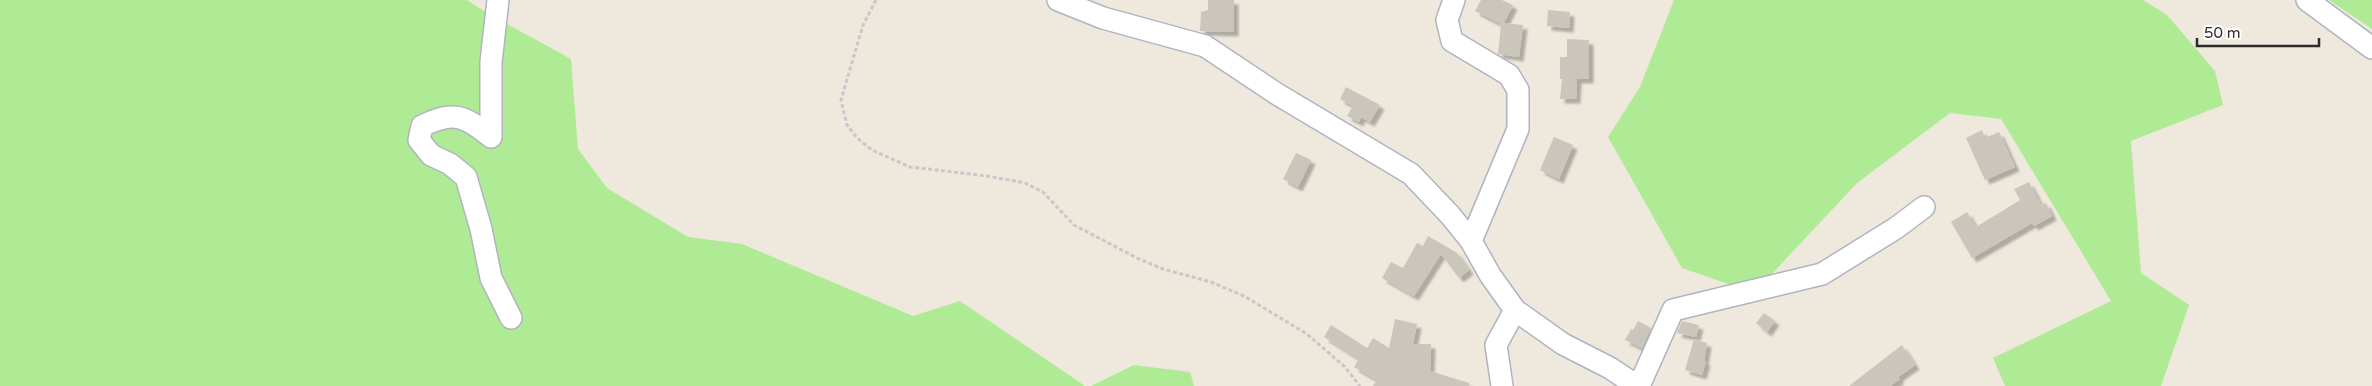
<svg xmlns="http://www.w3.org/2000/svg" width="2372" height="386" viewBox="0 0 2372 386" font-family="'Varela Round',sans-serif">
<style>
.green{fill:#afeb94}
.building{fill:#cac6bc;filter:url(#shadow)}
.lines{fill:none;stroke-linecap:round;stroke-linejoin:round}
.minor-casing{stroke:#b1b3c1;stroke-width:24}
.path{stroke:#c8c8c8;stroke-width:3;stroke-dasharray:4 2.5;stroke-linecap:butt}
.minor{stroke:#fff;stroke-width:21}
</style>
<defs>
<filter id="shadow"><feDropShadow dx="4.5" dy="4.5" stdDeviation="1" flood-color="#0004"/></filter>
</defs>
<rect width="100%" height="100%" fill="#efe8dd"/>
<!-- green -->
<path class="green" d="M 0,0 L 467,0 L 487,13 L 571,59 L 578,149 L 607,188 L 688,237 L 742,244 L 913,316 L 960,301 L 1085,386 L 0,386 Z
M 1674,0 L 2143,0 L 2167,15 L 2215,71 L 2223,105 L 2131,141 L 2141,273 L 2189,305 L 2161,386 L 2005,386 L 1993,358 L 2111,301 L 2001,119 L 1950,113 L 1857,183 L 1754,293 L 1682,268 L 1608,137 L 1640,87 Z
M 2329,0 L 2372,0 L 2372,29 Z
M 1134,365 L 1190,372 L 1194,386 L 1091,386 Z"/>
<!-- building -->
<path class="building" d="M 1208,0 L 1234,0 L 1234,32 L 1200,31 L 1201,12 L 1208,10 Z
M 1481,0 L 1502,0 L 1513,5 L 1504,23 L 1523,25 L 1519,57 L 1498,54 L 1501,24 L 1475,11 Z
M 1548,10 L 1570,12 L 1569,28 L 1547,26 Z
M 1567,39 L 1589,40 L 1589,79 L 1577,79 L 1576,99 L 1560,99 L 1562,79 L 1560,79 L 1560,57 L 1567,57 Z
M 1346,87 L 1380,105 L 1370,122 L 1361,117 L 1359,122 L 1347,116 L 1353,106 L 1340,99 Z
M 1982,130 L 1985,138 L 1999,132 L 2015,167 L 1985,180 L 1966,138 Z
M 1554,137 L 1573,145 L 1559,179 L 1540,170 Z
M 1296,153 L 1311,160 L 1298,187 L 1283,179 Z
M 2029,182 L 2041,205 L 2046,203 L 2052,216 L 2034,226 L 2032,223 L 1972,258 L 1951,222 L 1967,212 L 1976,227 L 2020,200 L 2014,189 Z
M 1428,236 L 1457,253 L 1469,270 L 1459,278 L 1441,254 L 1414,296 L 1382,278 L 1391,262 L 1403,268 L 1417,243 L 1423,246 Z
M 1764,313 L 1775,321 L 1767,332 L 1756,323 Z
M 1395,319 L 1417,324 L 1413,344 L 1431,344 L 1430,371 L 1469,383 L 1469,386 L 1373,386 L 1377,380 L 1354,367 L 1359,359 L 1324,337 L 1331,325 L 1367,348 L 1373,338 L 1389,348 Z
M 1638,321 L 1651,328 L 1642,348 L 1625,340 L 1631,329 L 1633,330 Z
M 1682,321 L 1699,325 L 1696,337 L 1677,333 Z
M 1694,339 L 1707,343 L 1704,361 L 1706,361 L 1702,375 L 1685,370 Z
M 1902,345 L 1915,365 L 1898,377 L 1900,379 L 1890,386 L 1849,386 Z"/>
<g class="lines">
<!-- minor casing -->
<g class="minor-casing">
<path id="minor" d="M 498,0 L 491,62 L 491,137 C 464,116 455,110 422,126 L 419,140 L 431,155 L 450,164 L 466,177 L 481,229 L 491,278 L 511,318
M 1058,0 L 1103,18 L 1205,46 L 1277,94 L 1411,174 L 1450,215 L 1471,241 L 1490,275 L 1515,310 L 1563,344 L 1610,368 L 1637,386
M 1454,0 L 1447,20 L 1452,41 L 1509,75 L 1518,90 L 1518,129 L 1471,241
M 2307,0 L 2372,48
M 1502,386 L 1496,345 L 1515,310
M 1639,386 L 1673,310 L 1822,274 L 1896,228 L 1924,207"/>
</g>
<!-- path -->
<path class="path" d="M 876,0 L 863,25 L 841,100 L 847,125 L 857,138 L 872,150 L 910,167 L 987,176 L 1025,183 L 1043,192 L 1074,225 L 1139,259 L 1163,269 L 1211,282 L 1244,296 L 1307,334 L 1344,366 L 1360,386"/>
<!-- minor -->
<use href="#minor" class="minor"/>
</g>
<!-- scale -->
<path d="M2197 38v8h122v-8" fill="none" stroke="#2c2c2c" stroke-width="2.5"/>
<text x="2204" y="38" font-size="15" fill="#2c2c2c" stroke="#ffffff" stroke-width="4" paint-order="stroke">50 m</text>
</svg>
